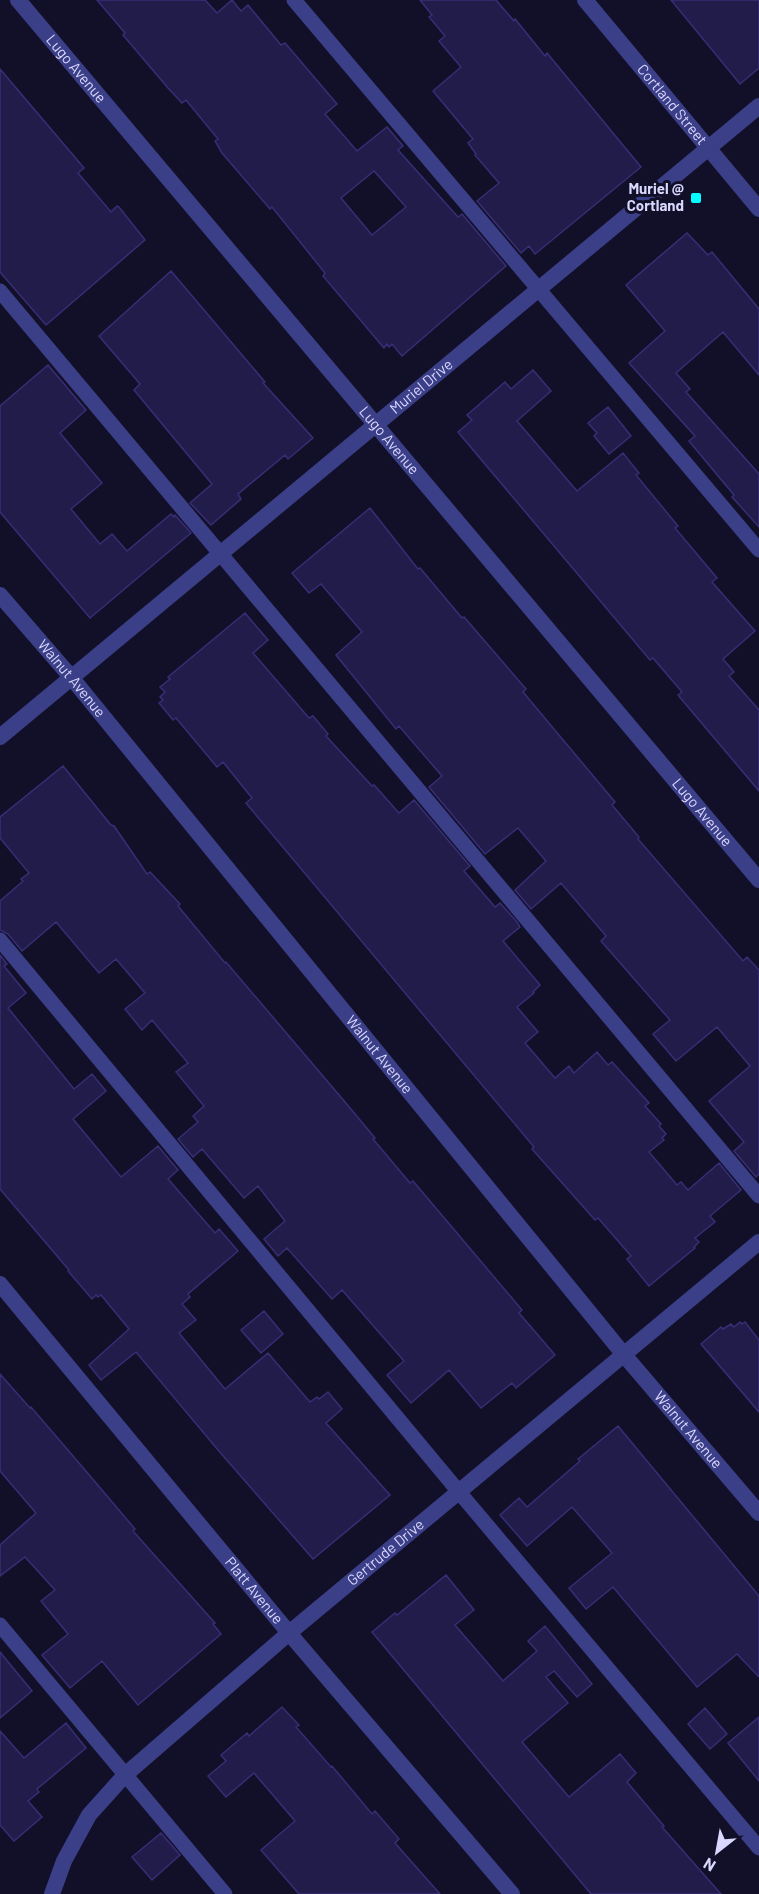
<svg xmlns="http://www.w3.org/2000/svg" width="759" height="1894" viewBox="0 0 759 1894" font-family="Barlow,sans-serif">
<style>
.building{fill:#221c4a;stroke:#372e76;stroke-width:1.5;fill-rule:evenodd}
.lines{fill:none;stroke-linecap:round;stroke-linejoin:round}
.service{stroke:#3b3f88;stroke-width:15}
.minor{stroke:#3b3f88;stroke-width:16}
.tertiary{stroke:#3b3f88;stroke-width:16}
.poi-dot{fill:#04fbff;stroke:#121029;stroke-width:2}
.labels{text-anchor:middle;stroke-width:6;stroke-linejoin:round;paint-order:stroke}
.street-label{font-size:15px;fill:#dad8ff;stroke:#121029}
.poi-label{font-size:15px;font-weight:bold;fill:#dad8ff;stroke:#121029;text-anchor:end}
</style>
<rect width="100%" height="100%" fill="#121029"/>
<!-- building -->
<path class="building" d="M 97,0 L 205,0 L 217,13 L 232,0 L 241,11 L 248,5 L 281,45 L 285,43 L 337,104 L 325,114 L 357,151 L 387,127 L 403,146 L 398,150 L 458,217 L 462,214 L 506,266 L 402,356 L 392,344 L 389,347 L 387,344 L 384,348 L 323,276 L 325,273 L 272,207 L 270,209 L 222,153 L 215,141 L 218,139 L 186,100 L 182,103 L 168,88 L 123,35 L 125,33 ZM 374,171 L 406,207 L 372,235 L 341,198 Z
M 420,0 L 496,0 L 514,21 L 515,19 L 545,56 L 547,53 L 641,167 L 535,254 L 529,246 L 521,253 L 477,201 L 499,183 L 475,155 L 476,154 L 468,143 L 473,139 L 433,91 L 461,67 L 439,41 L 445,36 L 429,17 L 432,15 Z
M 671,0 L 759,0 L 759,68 L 740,84 Z
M 0,69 L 84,168 L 78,173 L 111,212 L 117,206 L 119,207 L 145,240 L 46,325 L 0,272 Z
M 687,233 L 708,255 L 712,252 L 759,309 L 759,375 L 723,332 L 676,373 L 690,389 L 686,392 L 759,474 L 759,527 L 732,497 L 734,495 L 689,441 L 695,436 L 629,363 L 665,331 L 626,285 Z
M 171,271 L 265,382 L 263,383 L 313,438 L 288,459 L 285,455 L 238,494 L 241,499 L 211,525 L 190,503 L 212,484 L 134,390 L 140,384 L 99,336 Z
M 48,365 L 86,410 L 60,433 L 102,483 L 71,509 L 100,544 L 112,534 L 127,551 L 171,514 L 174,517 L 175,515 L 191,533 L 90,618 L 0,512 L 0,406 Z
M 533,370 L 551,391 L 517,421 L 577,491 L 623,453 L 639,473 L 636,475 L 678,526 L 675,528 L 717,578 L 712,582 L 755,631 L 723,659 L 734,672 L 729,676 L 759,710 L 759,791 L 678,695 L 682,692 L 653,658 L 650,660 L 458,432 L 472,420 L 467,415 L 505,382 L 511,389 Z
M 608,407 L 631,436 L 609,454 L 594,436 L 597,433 L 588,423 Z
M 370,508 L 418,569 L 420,568 L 462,618 L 464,617 L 526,689 L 523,692 L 615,802 L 612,805 L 639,837 L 638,839 L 743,961 L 747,957 L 759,970 L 759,1174 L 756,1177 L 734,1151 L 744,1142 L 709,1101 L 750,1066 L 717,1027 L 676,1061 L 653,1034 L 670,1020 L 601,941 L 606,936 L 561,883 L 531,909 L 515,890 L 546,861 L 518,828 L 485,854 L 429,787 L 442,776 L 399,726 L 396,729 L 336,655 L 362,632 L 321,584 L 309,593 L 292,573 Z
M 245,613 L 268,640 L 253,653 L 309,718 L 313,716 L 328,734 L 326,736 L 372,786 L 374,785 L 399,813 L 414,800 L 470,866 L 464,871 L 495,907 L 500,903 L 517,922 L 520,927 L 503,941 L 540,985 L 533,992 L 534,993 L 517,1007 L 538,1032 L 525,1043 L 555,1078 L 569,1066 L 574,1073 L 597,1052 L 608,1065 L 612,1062 L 649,1103 L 645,1106 L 661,1124 L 659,1126 L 666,1134 L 662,1138 L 664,1140 L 649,1152 L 677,1185 L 681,1182 L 688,1190 L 719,1163 L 741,1190 L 710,1216 L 715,1222 L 695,1238 L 699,1242 L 694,1247 L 695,1248 L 649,1286 L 627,1259 L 631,1256 L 598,1218 L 595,1220 L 532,1149 L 534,1147 L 246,803 L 252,798 L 223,762 L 217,767 L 176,718 L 173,720 L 159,703 L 163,700 L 160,697 L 165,692 L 160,687 L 170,679 L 168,677 Z
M 63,766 L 111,825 L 114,826 L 147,874 L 150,872 L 180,904 L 178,906 L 225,963 L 226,962 L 345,1102 L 375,1138 L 373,1139 L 410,1183 L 413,1181 L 522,1310 L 519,1313 L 555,1355 L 516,1388 L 512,1383 L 481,1408 L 449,1370 L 411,1403 L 387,1375 L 404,1361 L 342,1290 L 332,1299 L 287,1248 L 278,1256 L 264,1239 L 285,1221 L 258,1186 L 244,1198 L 202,1149 L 193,1157 L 178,1139 L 198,1122 L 193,1116 L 204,1106 L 176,1072 L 188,1063 L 152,1020 L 142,1030 L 125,1009 L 145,993 L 116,959 L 99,973 L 56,922 L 22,951 L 8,934 L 0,930 L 0,901 L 23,881 L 21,879 L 29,873 L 0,838 L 0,817 Z
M 0,955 L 7,964 L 4,966 L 26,993 L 8,1008 L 74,1089 L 92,1074 L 106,1091 L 73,1119 L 121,1177 L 158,1146 L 178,1170 L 168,1179 L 215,1233 L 219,1229 L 238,1251 L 188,1294 L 190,1297 L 182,1304 L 196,1320 L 179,1333 L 225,1389 L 268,1353 L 310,1402 L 317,1397 L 319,1399 L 328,1392 L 342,1409 L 326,1423 L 390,1495 L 313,1559 L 218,1450 L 136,1352 L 101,1380 L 89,1365 L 129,1329 L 101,1295 L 98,1297 L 96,1295 L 92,1299 L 68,1271 L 69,1270 L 0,1189 Z
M 264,1311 L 283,1334 L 261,1353 L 241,1330 Z
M 740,1322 L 742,1324 L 745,1322 L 759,1340 L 759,1412 L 701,1344 L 721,1327 L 723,1329 L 731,1324 L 734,1327 Z
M 0,1374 L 30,1408 L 31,1407 L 85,1470 L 135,1529 L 133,1531 L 215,1623 L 213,1624 L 221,1634 L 138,1705 L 102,1661 L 70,1688 L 42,1655 L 68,1634 L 41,1601 L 55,1590 L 25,1557 L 0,1576 L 0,1545 L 36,1513 L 0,1471 Z
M 618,1426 L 759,1596 L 759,1677 L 737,1654 L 697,1687 L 613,1587 L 586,1609 L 569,1588 L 612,1553 L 572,1507 L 527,1546 L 500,1515 L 519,1498 L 527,1507 L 580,1461 L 578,1459 Z
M 446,1575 L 474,1610 L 455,1625 L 503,1681 L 537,1651 L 528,1641 L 545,1626 L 592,1684 L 577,1697 L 554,1671 L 546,1677 L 568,1703 L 522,1742 L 569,1797 L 620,1754 L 636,1773 L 627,1782 L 664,1826 L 662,1827 L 721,1894 L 591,1894 L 372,1632 L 395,1613 L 397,1615 Z
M 0,1652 L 32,1691 L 0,1718 Z
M 282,1707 L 299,1725 L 296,1727 L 331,1767 L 332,1766 L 372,1814 L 375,1811 L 399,1839 L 395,1843 L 440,1894 L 299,1894 L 261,1850 L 295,1821 L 254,1773 L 226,1797 L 208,1776 L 226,1761 L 221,1755 L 247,1733 L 249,1736 Z
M 705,1708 L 727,1734 L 710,1749 L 688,1724 Z
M 759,1717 L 759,1781 L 728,1743 Z
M 66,1723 L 86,1748 L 37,1789 L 39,1792 L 28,1801 L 42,1817 L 14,1841 L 0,1825 L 0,1731 L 24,1758 Z
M 161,1833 L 180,1855 L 152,1880 L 132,1857 Z"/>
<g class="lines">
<!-- service -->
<path class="service" d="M 294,0 L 759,550
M 0,291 L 759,1196
M 0,940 L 459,1492 L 759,1848
M 0,1625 L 225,1894"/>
<!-- minor -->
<g class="minor">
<path id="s1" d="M 18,0 L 759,880"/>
<path id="s2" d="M 0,595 L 71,677 L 625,1356 L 759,1513"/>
<path id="s3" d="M 0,737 L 759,106"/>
<path id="s4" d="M 0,1284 L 289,1633 L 512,1894"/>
<path id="s5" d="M 52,1894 L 64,1861 L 89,1815 L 125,1775 L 289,1633 L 759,1242"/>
</g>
<!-- tertiary -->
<path class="tertiary" id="s6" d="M 585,0 L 759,209"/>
</g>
<!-- markers -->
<rect class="poi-dot" x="690" y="192" width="12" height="12" rx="3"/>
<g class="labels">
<!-- street labels -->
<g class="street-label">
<text dy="5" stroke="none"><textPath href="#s1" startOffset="90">Lugo Avenue</textPath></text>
<text dy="5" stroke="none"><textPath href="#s6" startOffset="136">Cortland Street</textPath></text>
<text dy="5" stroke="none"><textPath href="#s3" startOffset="548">Muriel Drive</textPath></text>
<text dy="5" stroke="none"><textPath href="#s1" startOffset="576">Lugo Avenue</textPath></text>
<text dy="5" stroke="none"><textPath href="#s2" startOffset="110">Walnut Avenue</textPath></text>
<text dy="5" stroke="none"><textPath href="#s1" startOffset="1062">Lugo Avenue</textPath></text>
<text dy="5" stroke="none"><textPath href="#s2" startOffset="596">Walnut Avenue</textPath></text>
<text dy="5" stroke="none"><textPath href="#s2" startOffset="1082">Walnut Avenue</textPath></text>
<text dy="5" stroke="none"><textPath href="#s5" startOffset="484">Gertrude Drive</textPath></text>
<text dy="5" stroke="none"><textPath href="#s4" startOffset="398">Platt Avenue</textPath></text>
</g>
<!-- poi labels -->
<g class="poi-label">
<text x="684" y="194">Muriel @<tspan x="684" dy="17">Cortland</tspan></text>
</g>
</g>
<!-- north arrow -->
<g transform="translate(717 1852) rotate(211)" stroke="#121029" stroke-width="4.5" paint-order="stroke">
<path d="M0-4.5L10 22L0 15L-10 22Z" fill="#dad8ff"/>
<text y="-9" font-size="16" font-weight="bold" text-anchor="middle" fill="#dad8ff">N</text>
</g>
</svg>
